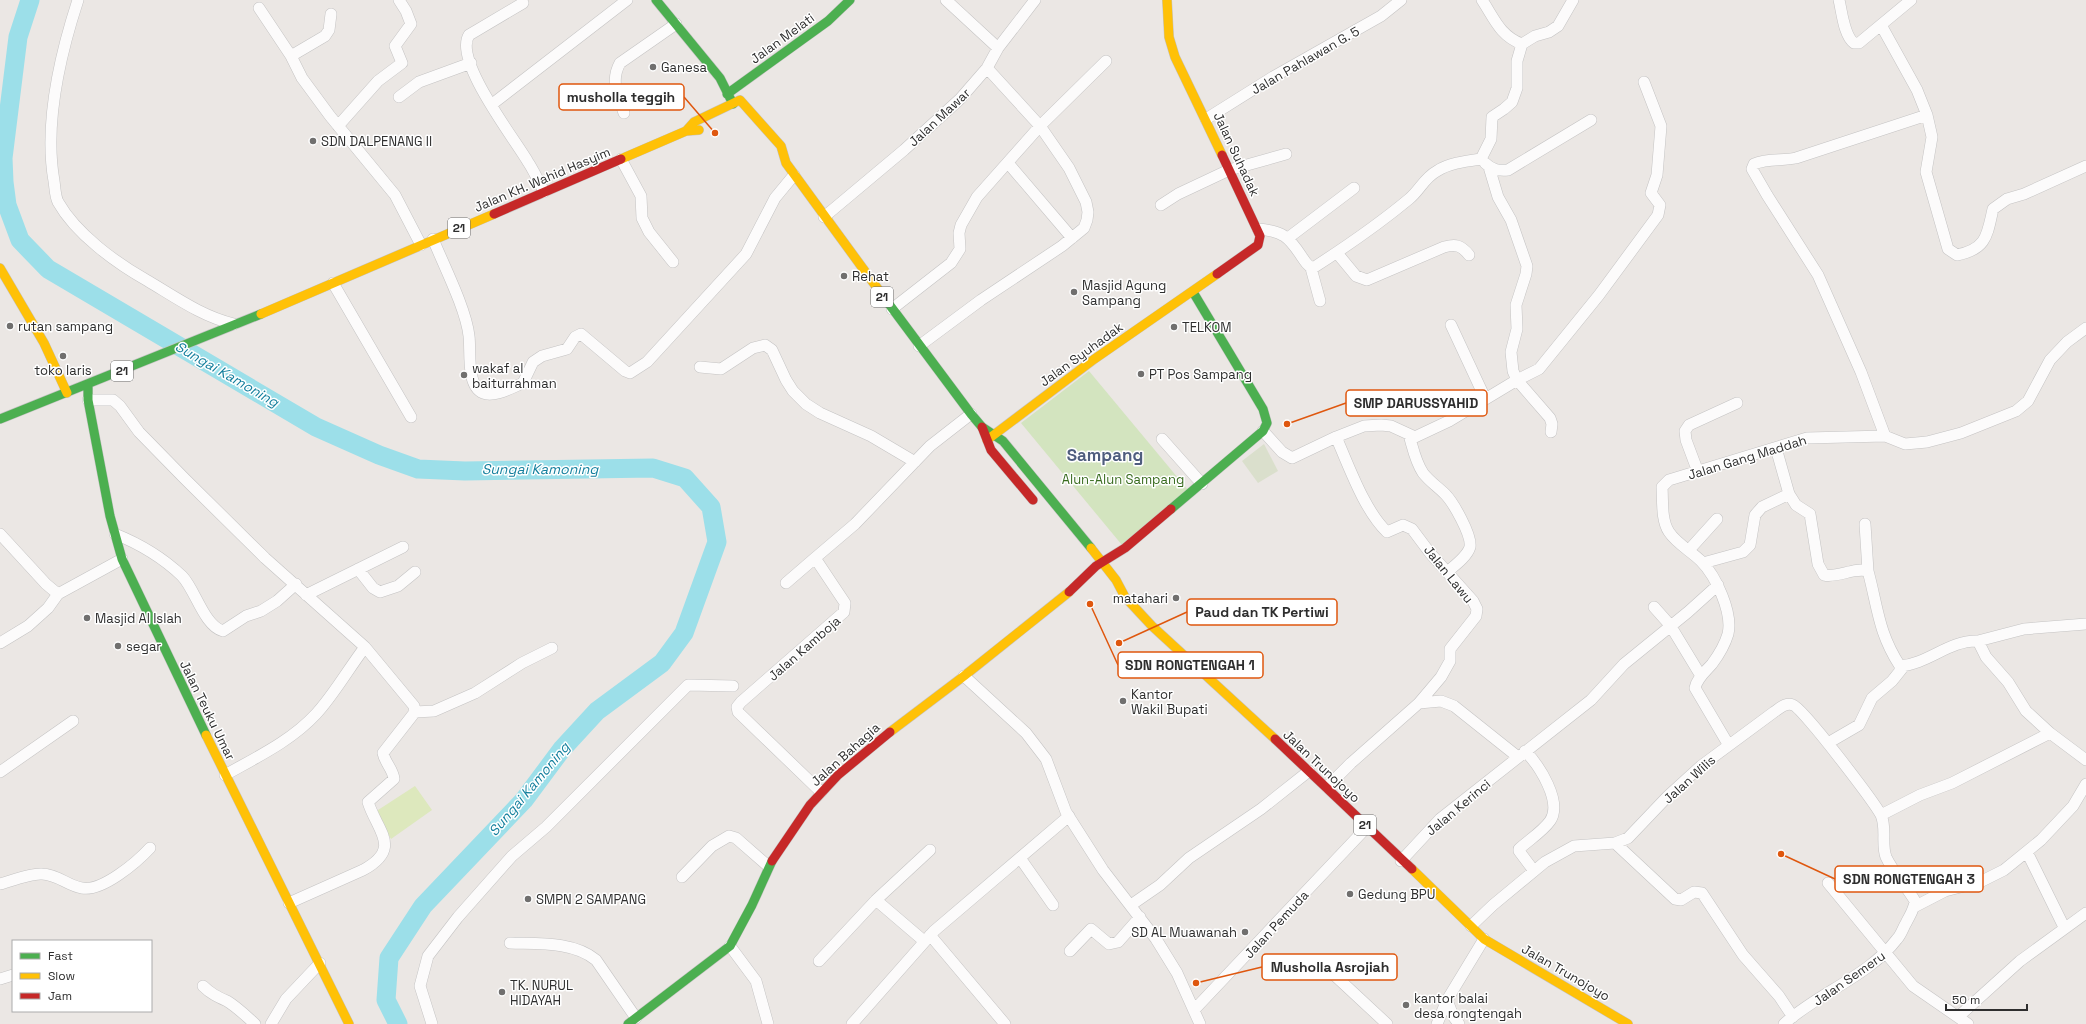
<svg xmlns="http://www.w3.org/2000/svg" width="2086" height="1024" viewBox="0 0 2086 1024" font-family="'Space Grotesk',sans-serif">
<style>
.green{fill:#d3e4bf}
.cemetery{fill:#dadfcc}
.pitch{fill:#dde8bd}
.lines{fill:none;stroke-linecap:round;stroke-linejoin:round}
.river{stroke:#9cdfe9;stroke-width:19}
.street-casing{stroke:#c4c3c3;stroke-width:12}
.fast-casing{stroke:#c4c3c3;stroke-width:10}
.slow-casing{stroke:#c4c3c3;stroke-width:10}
.jam-casing{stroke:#c4c3c3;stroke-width:10}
.street{stroke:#fcfbfb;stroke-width:11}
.fast{stroke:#4caf50;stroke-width:9}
.slow{stroke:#ffc107;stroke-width:9}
.jam{stroke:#c62828;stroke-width:9}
.poi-dot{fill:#706f6e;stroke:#fff;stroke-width:1.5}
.labels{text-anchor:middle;stroke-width:3;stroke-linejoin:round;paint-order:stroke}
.shield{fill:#fff;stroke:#6d6d6d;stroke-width:1}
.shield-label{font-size:12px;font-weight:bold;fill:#2e2e2e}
.street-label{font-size:13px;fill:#2e2e2e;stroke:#fff}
.poi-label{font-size:13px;fill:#2e2e2e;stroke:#fff;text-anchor:start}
.park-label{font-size:13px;fill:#386b1e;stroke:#fff}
.water-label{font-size:14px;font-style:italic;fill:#137f9d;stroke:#fff}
.district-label{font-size:17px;font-weight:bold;fill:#4f5d7e;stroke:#fff}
.leader{fill:none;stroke:#df570e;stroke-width:1.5}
.callout-dot{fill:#df570e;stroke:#fff;stroke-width:1.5}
.callout{fill:#fff;stroke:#df570e;stroke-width:1.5}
.callout-label{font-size:14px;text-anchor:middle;font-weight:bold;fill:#2e2e2e}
</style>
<rect width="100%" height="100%" fill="#ebe7e4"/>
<!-- green -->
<path class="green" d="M 1089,371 L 1188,490 L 1122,545 L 1021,423 Z"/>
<!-- cemetery -->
<path class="cemetery" d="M 1264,444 L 1278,471 L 1258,483 L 1242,461 Z"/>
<!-- pitch -->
<path class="pitch" d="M 415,786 L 432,810 L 391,839 L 375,812 Z"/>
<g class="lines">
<!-- river -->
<path class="river" d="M 30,0 L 18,37 L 3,158 L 4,182 L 7,205 L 20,240 L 48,269 L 316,427 L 379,455 L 418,469 L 465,471 L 653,468 L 685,478 L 711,507 L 717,542 L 684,633 L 662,663 L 597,711 L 562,749 L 524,800 L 423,906 L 389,958 L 386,1000 L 398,1024"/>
<!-- street casing -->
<g class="street-casing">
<path id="street" d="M 78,0 C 60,55 44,124 54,181 C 55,187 55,196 58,202 C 76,234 116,263 148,281 C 175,297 203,317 234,324
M 946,0 L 998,48
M 1482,0 C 1494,18 1500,36 1522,44
M 1839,0 C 1842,12 1844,36 1854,43 L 1859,43 L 1911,0
M 523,3 L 469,35 C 453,60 514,138 528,162 C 534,171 539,182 544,192
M 259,8 L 291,56 L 302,78 L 330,116 L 395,195 L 421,245
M 1881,25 L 1917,90 L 1927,115 L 1932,137 L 1926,172 L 1948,249 L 1957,255 C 1987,249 1987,235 1993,209 L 2007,199 L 2024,194 L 2086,166
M 291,56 L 325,36 L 329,30 L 331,14
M 399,97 L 419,82 L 471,63
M 491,105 L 627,0
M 624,113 C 618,95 610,81 620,63 L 676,24
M 1206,119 L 1273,77 L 1381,16 L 1401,0
M 338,126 L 378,81 L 402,63 L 395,46 L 411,24 L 406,11 L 399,0
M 621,159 L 641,196 L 642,218 L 649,232 L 673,262
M 1481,159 L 1491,139 L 1492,117 L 1504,109 L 1512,102 L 1517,88 L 1517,61 L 1522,44 L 1535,36 L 1549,32 L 1558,26 L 1573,0
M 1008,163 L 1072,238
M 1485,163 C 1492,170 1499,171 1508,170 L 1591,120
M 1489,167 L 1498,197 L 1511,220 L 1527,266 L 1526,274 L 1516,305 L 1517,329 L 1511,352 L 1513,371 L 1517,380 L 1550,418 L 1552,424 L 1551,432
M 1161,205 L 1178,194 L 1229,170 L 1286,154
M 824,217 L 904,150 L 960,99 L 987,68 L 998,48 L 1035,0
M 1258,229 C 1283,231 1289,237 1302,257 C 1305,261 1307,266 1313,268 C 1347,246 1379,224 1409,199 C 1420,190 1424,178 1437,171 C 1449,163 1467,161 1481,159
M 1288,238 L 1354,188
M 433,239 C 444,266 466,309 469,336 C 471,351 466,386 483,393 C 494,398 513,387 523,383 L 533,362 L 542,356 L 567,349 L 575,337 L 581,334 L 625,371 L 630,373 L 647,362 L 746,254 L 775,198 L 794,175
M 1337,253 L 1356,276 L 1367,280 L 1444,247 C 1456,244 1461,245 1469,255
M 1311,268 L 1320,301
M 333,283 L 411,417
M 892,309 L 951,263 L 960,249 L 959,233 L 961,225 L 977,197 L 1040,126 L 1106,61
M 1451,325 L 1485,398
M 919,346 L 981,300 L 1062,246 L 1084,228 L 1087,220 L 1088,212 L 1086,202 L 1069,168 L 1040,126 L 987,68
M 700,367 L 721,369 L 753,348 L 765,345 L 772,350 L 786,380 L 793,391 L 806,404 L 820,413 L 871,436 L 915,462
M 88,400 L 113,400 L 120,406 L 139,432 L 185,479 L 265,558 L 365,647 L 414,706 L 415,712 L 383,753 C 385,763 393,769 394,779 L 368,802 C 377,831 403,848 363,870 L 289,903
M 1263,431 L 1282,452 L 1292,458 L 1336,437 C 1349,466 1364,510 1387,532 L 1403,525 L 1412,529 L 1430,553 L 1473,601 L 1477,609 L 1476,616 L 1450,649 L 1450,661 L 1441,677 L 1419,703 L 1351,763 L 1327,787
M 1409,435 C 1413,448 1415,461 1423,473 C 1429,481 1438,487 1445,494 C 1453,502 1472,535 1470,547 C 1467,557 1454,566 1447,572
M 1885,436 L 1861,372 L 1818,275 L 1767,195 L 1752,169 L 1754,164 C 1767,158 1783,161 1796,158 L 1927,115
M 1336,437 L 1364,426 L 1381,425 L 1391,426 L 1415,437 L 1449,421 L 1517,380 L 1539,369 L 1599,295 L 1658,215 L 1660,205 L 1651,193 L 1657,175 L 1661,126 L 1644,82
M 1162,439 L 1202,484
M 1776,448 L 1789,494 L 1796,505 L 1810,514 L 1818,564 L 1824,575 C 1839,578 1853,567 1868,571 C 1878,608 1878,632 1900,666 C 1928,664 1949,640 1978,641 L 1986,657 L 2008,682 L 2026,711 L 2050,733
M 1698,472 L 1686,440 L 1685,431 L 1689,425 L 1737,403
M 1865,524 L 1868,571
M 0,534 L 46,584 L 58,594
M 115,534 C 140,544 162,557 182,576 C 195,589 204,626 223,631 L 246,616 L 261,611 L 277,601 L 296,584
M 1689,550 L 1717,519
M 1703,563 L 1743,552 L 1750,545 L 1755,515 L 1762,507 L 1789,494
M 358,569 L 373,588 L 380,592 L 398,586 L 415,572
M 786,583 L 815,558
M 306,595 L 403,547
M 1654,607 L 1670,625 L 1701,676
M 1978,641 L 2024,629 L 2086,624
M 0,643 L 28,626 L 48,608 L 58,594 L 122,559
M 964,676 L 1026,733 L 1046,759 L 1066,812 L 1103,870 L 1156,939 L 1177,973 L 1200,1024
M 1419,703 L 1441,701 L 1454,706 L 1518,757
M 415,712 L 434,711 L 475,693 L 522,663 L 552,648
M 1828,743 L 1859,725 L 1872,698 L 1892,681 L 1904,666
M 1728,744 L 1695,688 C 1697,678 1705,672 1712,664 C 1718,656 1725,644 1728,634 C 1733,613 1716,576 1701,561 C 1691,551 1677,544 1669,532 C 1661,520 1663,501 1662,487 L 1669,480 L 1807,438 L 1885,436 L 1905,444 L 1927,442 L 1961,433 L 2016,411 L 2028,401 L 2050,360 L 2067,342 L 2086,328
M 1525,751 C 1539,765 1563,802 1550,821 C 1543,831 1529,840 1519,849 L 1519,851 L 1534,871
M 0,772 L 73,721
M 225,775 C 257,757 291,741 316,714 C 333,696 349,668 365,647
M 821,792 L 738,712 L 737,707 L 741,702 L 844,612 L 845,603 L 815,558 L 855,524 L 930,446 L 971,414
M 1881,815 L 1920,795 L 1952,783 L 2050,733 L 2086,760
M 1615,843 L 1675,899 L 1681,900 L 1694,892 L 1702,893 L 1743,955 L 1779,996 L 1793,1017
M 2027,852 L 2064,927
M 1020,858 L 1053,905
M 1401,861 L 1440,819 L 1591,700 L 1624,664 L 1688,612 L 1718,585
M 682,877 L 712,846 L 729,836 L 736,838 L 768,866
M 1828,883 L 1913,986 L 1968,1024
M 0,884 C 11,881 31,873 42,874 C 57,874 68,886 82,888 C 102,892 137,862 150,848
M 1131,905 L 1160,885 L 1189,858 L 1261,809 L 1309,771
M 1914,907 L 1945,891 L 1980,882 L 2004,870 L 2041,840 L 2073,806 L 2086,784
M 1471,926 L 1493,905 L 1545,862 L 1574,846 L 1615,843 L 1628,838 L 1668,796 L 1701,766 L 1774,712 C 1780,708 1786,702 1793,705 C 1803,708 1874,802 1881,815 C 1887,828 1881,844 1886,857 C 1893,872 1906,886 1915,901 C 1914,910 1910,915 1906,923 C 1903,928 1901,935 1897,939 C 1868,977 1819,992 1784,1024
M 930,935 L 1005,1024
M 924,941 L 876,900 L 930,850
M 510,943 C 537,944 573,941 596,960 L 636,1018
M 730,946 L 756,981 L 768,1024
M 1070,951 L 1091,929 L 1109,944 L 1118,942 L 1140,917
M 819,961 L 876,900
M 1330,971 L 1387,1024
M 0,979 L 13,975
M 203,986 C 211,994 218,997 227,1001 C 237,1007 246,1016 255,1024
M 1447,1000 L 1453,1016 L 1459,1024
M 1194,1010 L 1367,827
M 1958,1017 L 2020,961 L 2086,913
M 271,1024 L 286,999 L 320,963
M 432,1024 L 420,986 L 428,956 L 458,917 L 512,856 L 546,827 L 688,685 L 733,686
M 852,1024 L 934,931 L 1069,816
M 1437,1024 L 1447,1000 L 1484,939"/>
</g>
<!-- fast casing -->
<g class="fast-casing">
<path id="fast" d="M 656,0 L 720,78 L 733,104
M 727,94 L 828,21 L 850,0
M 883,296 L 971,414 L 982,427 L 1003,441 L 1091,548
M 88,386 L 88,400 L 110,516 L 122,559 L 206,735
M 0,419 L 261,314
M 1171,509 L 1263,431 L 1267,423 L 1263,409 L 1193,292
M 628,1024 L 730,946 L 752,905 L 772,861"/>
</g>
<!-- slow casing -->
<g class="slow-casing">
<path id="slow" d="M 1167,0 L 1169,37 L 1175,57 L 1222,155
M 686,131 L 694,122 L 740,100 L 781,146 L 786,163 L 883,296
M 621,159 L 686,131 L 699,130
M 0,268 L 44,343 L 67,393
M 261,314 L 494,214
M 987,440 L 1093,360 L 1217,274
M 1091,548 L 1116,580 L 1125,597 L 1152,626 L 1275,739
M 890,732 L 964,676 L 1069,592
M 206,735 L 349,1024
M 1412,869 L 1484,939 L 1628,1024"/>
</g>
<!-- jam casing -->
<g class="jam-casing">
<path id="jam" d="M 494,214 L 621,159
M 1217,274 L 1258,245 L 1260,236 L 1222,155
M 982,427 L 991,450 L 1033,500
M 1069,592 L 1096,566 L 1125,548 L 1171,509
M 1275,739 L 1412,869
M 772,861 L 810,805 L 838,775 L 890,732"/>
</g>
<!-- street -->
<use href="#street" class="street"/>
<!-- fast -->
<use href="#fast" class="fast"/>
<!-- slow -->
<use href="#slow" class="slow"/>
<!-- jam -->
<use href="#jam" class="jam"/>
</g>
<!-- markers -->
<g class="poi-dot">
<circle cx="653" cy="67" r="4"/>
<circle cx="313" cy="141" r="4"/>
<circle cx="844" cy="276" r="4"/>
<circle cx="1074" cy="292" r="4"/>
<circle cx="10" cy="326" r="4"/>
<circle cx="1174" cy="327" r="4"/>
<circle cx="63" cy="356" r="4"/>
<circle cx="1141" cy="374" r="4"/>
<circle cx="464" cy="375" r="4"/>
<circle cx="1176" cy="598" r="4"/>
<circle cx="87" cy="618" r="4"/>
<circle cx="118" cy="646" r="4"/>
<circle cx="1123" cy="701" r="4"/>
<circle cx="1350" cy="894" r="4"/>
<circle cx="528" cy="899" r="4"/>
<circle cx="1245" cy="932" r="4"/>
<circle cx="502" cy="992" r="4"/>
<circle cx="1406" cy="1005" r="4"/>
</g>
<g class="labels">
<!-- shield labels -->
<g class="shield">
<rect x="448" y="218" width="22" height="20" rx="3"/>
<rect x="871" y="287" width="22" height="20" rx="3"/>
<rect x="111" y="361" width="22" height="20" rx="3"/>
<rect x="1354" y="815" width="22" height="20" rx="3"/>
</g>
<g class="shield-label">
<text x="459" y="232">21</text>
<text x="882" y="301">21</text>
<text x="122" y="375">21</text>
<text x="1365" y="829">21</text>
</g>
<!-- street labels -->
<g class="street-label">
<text transform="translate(782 38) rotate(-36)" y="5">Jalan Melati</text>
<text transform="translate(1305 60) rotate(-30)" y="5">Jalan Pahlawan G. 5</text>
<text transform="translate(939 117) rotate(-43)" y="5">Jalan Mawar</text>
<text transform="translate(1237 154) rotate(65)" y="5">Jalan Suhadak</text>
<text transform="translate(542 179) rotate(-23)" y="5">Jalan KH. Wahid Hasyim</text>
<text transform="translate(1081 354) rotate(-36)" y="5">Jalan Syuhadak</text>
<text transform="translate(1747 457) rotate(-17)" y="5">Jalan Gang Maddah</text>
<text transform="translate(1449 574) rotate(51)" y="5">Jalan Lawu</text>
<text transform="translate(804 648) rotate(-41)" y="5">Jalan Kamboja</text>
<text transform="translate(208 710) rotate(64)" y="5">Jalan Teuku Umar</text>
<text transform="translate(845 754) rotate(-42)" y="5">Jalan Bahagia</text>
<text transform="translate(1322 766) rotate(43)" y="5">Jalan Trunojoyo</text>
<text transform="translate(1689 779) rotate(-42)" y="5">Jalan Wilis</text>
<text transform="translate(1458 807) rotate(-40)" y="5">Jalan Kerinci</text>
<text transform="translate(1276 924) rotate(-47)" y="5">Jalan Pemuda</text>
<text transform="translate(1566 972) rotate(30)" y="5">Jalan Trunojoyo</text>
<text transform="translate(1849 978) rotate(-35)" y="5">Jalan Semeru</text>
</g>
<!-- poi labels -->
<g class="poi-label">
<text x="661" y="72">Ganesa</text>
<text x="321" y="146">SDN DALPENANG II</text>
<text x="852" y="281">Rehat</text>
<text x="1082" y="290">Masjid Agung<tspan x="1082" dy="15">Sampang</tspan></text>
<text x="18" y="331">rutan sampang</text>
<text x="1182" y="332">TELKOM</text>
<text x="472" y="373">wakaf al<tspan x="472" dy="15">baiturrahman</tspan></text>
<text x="63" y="375" text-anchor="middle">toko laris</text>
<text x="1149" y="379">PT Pos Sampang</text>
<text x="1168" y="603" text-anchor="end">matahari</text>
<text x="95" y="623">Masjid Al Islah</text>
<text x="126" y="651">segar</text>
<text x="1131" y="699">Kantor<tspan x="1131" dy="15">Wakil Bupati</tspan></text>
<text x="1358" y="899">Gedung BPU</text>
<text x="536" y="904">SMPN 2 SAMPANG</text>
<text x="1237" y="937" text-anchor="end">SD AL Muawanah</text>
<text x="510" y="990">TK. NURUL<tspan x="510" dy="15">HIDAYAH</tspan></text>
<text x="1414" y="1003">kantor balai<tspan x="1414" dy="15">desa rongtengah</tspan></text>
</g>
<!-- park labels -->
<g class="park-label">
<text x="1123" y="484">Alun-Alun Sampang</text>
</g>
<!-- water labels -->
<g class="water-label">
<text transform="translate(227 374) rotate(30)" y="5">Sungai Kamoning</text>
<text x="540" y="474">Sungai Kamoning</text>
<text transform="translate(529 789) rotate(-50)" y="5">Sungai Kamoning</text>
</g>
<!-- district labels -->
<g class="district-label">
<text x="1105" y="461">Sampang</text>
</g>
</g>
<!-- callouts -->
<path class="leader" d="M715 133L684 97M1287 424L1346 403M1119 643L1187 612M1090 604L1118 665M1781 854L1835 879M1196 983L1262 967"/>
<g class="callout-dot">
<circle cx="715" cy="133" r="4"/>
<circle cx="1287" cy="424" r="4"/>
<circle cx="1119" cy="643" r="4"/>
<circle cx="1090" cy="604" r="4"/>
<circle cx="1781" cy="854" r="4"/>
<circle cx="1196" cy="983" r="4"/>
</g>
<g class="callout">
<rect x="559" y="84" width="125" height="26" rx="4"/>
<rect x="1346" y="390" width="141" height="26" rx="4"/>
<rect x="1187" y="599" width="150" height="26" rx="4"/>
<rect x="1118" y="652" width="145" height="26" rx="4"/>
<rect x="1835" y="866" width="148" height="26" rx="4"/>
<rect x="1262" y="954" width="135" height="26" rx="4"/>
</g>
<g class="callout-label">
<text x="621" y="102">musholla teggih</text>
<text x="1416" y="408">SMP DARUSSYAHID</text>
<text x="1262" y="617">Paud dan TK Pertiwi</text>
<text x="1190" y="670">SDN RONGTENGAH 1</text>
<text x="1909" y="884">SDN RONGTENGAH 3</text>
<text x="1330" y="972">Musholla Asrojiah</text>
</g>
<!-- legend -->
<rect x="12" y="940" width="140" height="72" fill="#ffffff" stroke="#ababab"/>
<rect x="20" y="953" width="20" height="6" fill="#4caf50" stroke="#ababab"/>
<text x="48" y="960" font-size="12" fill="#2e2e2e">Fast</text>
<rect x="20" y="973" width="20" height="6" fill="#ffc107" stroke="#ababab"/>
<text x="48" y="980" font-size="12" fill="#2e2e2e">Slow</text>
<rect x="20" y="993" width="20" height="6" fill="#c62828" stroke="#ababab"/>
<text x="48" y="1000" font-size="12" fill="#2e2e2e">Jam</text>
<!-- scale -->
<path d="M1946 1004v6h81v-6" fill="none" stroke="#2e2e2e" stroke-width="2"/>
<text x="1952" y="1004" font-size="12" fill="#2e2e2e" stroke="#ffffff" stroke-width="3" paint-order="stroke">50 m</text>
</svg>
